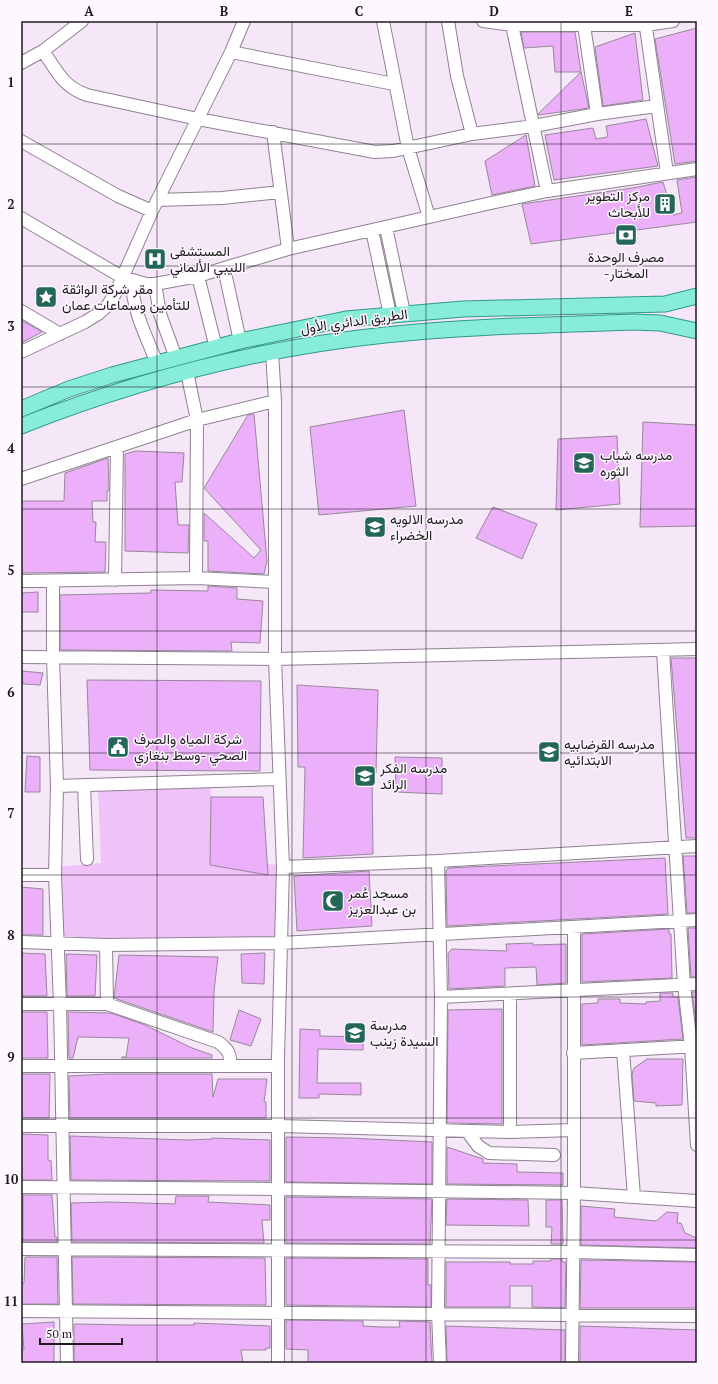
<svg xmlns="http://www.w3.org/2000/svg" width="718" height="1384" viewBox="0 0 718 1384" font-family="'PT Serif',Vazirmatn,serif">
<style>
.green{fill:#efc2f8}
.building{fill:#ecaff9;stroke:#968999}
.lines{fill:none;stroke-linecap:round;stroke-linejoin:round}
.minor-casing{stroke:#8f8192;stroke-width:14}
.major-casing{stroke:#2f9b87;stroke-width:17}
.minor{stroke:#fff;stroke-width:12}
.major{stroke:#87ecd8;stroke-width:15}
.grid{fill:none;stroke:#1f1a20;stroke-width:1;stroke-opacity:0.55}
.labels{text-anchor:middle;stroke-width:3;stroke-linejoin:round;paint-order:stroke}
.poi-label{font-size:14px;fill:#1f1a20;stroke:#fdf7fe;text-anchor:start}
.street-label{font-size:14px;fill:#1f1a20;stroke:#fdf7fe}
.neatline{fill:none;stroke:#1f1a20;stroke-width:1.5}
.grid-label{font-size:13px;text-anchor:middle;font-weight:bold;fill:#1f1a20}
</style>
<rect width="100%" height="100%" fill="#f5e6f8"/>
<!-- green -->
<path class="green" d="M 210,783 L 217,860 L 281,865 L 281,943 L 58,942 L 56,867 L 101,863 L 98,787 Z"/>
<!-- building -->
<path class="building" d="M 697,28 L 697,161 L 675,164 L 655,39 Z
M 521,32 L 575,32 L 581,72 L 555,72 L 553,46 L 524,48 Z
M 635,33 L 643,100 L 603,106 L 595,47 Z
M 581,72 L 589,108 L 539,115 L 538,114 Z
M 646,119 L 658,166 L 554,180 L 545,135 L 593,128 L 596,139 L 608,137 L 606,126 Z
M 526,135 L 535,186 L 492,195 L 485,161 Z
M 697,177 L 697,222 L 531,244 L 522,204 L 632,188 L 663,182 L 673,215 L 682,213 L 677,180 Z
M 21,320 L 42,332 L 21,343 Z
M 404,410 L 416,506 L 319,515 L 310,427 Z
M 254,414 L 267,561 L 264,574 L 208,571 L 208,541 L 204,541 L 204,513 L 254,558 L 261,550 L 204,488 L 248,415 Z
M 643,422 L 697,425 L 697,526 L 640,527 Z
M 617,436 L 620,504 L 556,510 L 558,439 Z
M 136,451 L 184,453 L 182,482 L 175,482 L 178,525 L 189,525 L 188,553 L 125,551 L 125,454 Z
M 108,458 L 109,491 L 107,491 L 107,501 L 92,501 L 93,522 L 96,522 L 95,542 L 106,542 L 105,572 L 21,573 L 21,501 L 64,501 L 65,473 Z
M 493,507 L 537,524 L 522,559 L 476,538 Z
M 208,586 L 237,588 L 237,599 L 263,601 L 260,643 L 231,642 L 232,651 L 60,650 L 60,595 L 151,593 L 151,590 L 208,591 Z
M 38,592 L 38,612 L 21,612 L 21,593 Z
M 671,658 L 697,658 L 697,838 L 686,838 Z
M 22,671 L 43,673 L 40,685 L 23,684 Z
M 87,680 L 261,681 L 260,771 L 90,770 Z
M 297,685 L 378,690 L 376,773 L 372,773 L 373,854 L 303,858 L 305,767 L 298,767 Z
M 27,756 L 40,757 L 40,792 L 25,792 Z
M 395,757 L 442,758 L 442,794 L 396,792 Z
M 211,797 L 263,797 L 268,875 L 210,865 Z
M 683,856 L 697,856 L 697,913 L 687,913 Z
M 665,858 L 668,914 L 447,926 L 446,871 L 448,868 Z
M 369,871 L 372,926 L 297,931 L 294,876 Z
M 21,887 L 43,889 L 43,935 L 21,935 Z
M 688,928 L 697,928 L 697,977 L 691,977 Z
M 669,929 L 669,934 L 671,934 L 672,978 L 582,982 L 582,934 Z
M 533,943 L 533,945 L 566,944 L 566,983 L 537,985 L 536,967 L 505,968 L 505,986 L 449,989 L 448,953 L 452,949 L 507,951 L 506,944 Z
M 21,953 L 45,954 L 47,996 L 21,996 Z
M 265,953 L 264,984 L 242,983 L 241,954 Z
M 66,954 L 97,955 L 95,996 L 67,996 Z
M 119,955 L 218,957 L 214,991 L 213,1032 L 114,998 Z
M 692,992 L 697,992 L 697,1032 Z
M 660,993 L 673,993 L 673,997 L 678,997 L 683,1039 L 582,1045 L 582,1004 L 598,1003 L 598,999 L 620,999 L 620,1003 L 646,1004 L 646,1002 L 660,1001 Z
M 502,1009 L 502,1124 L 447,1123 L 448,1010 Z
M 239,1010 L 261,1019 L 251,1046 L 230,1040 Z
M 21,1012 L 47,1012 L 48,1058 L 21,1058 Z
M 68,1012 L 111,1013 L 145,1025 L 192,1048 L 212,1055 L 212,1058 L 121,1058 L 122,1057 L 126,1057 L 129,1038 L 78,1037 L 73,1058 L 69,1058 Z
M 300,1029 L 320,1030 L 320,1036 L 363,1037 L 363,1050 L 318,1049 L 317,1083 L 361,1083 L 361,1095 L 319,1094 L 319,1098 L 299,1098 Z
M 647,1059 L 683,1059 L 682,1105 L 656,1106 L 656,1103 L 634,1101 L 632,1074 L 634,1068 Z
M 21,1074 L 50,1074 L 49,1118 L 21,1118 Z
M 108,1074 L 212,1074 L 213,1097 L 218,1079 L 267,1079 L 264,1102 L 266,1102 L 266,1118 L 70,1118 L 69,1076 Z
M 21,1134 L 48,1135 L 48,1160 L 51,1161 L 52,1180 L 21,1180 Z
M 70,1136 L 188,1140 L 212,1139 L 212,1138 L 270,1140 L 270,1181 L 71,1180 Z
M 286,1137 L 349,1138 L 432,1142 L 432,1184 L 286,1182 Z
M 447,1147 L 483,1159 L 483,1163 L 517,1164 L 517,1172 L 563,1173 L 563,1185 L 447,1184 Z
M 23,1195 L 52,1195 L 55,1237 L 57,1237 L 57,1242 L 23,1242 Z
M 176,1196 L 209,1196 L 208,1202 L 270,1205 L 270,1220 L 262,1220 L 264,1243 L 72,1242 L 71,1203 L 110,1202 L 175,1204 Z
M 286,1197 L 432,1199 L 430,1244 L 286,1243 Z
M 447,1199 L 528,1200 L 529,1226 L 446,1225 Z
M 546,1200 L 562,1200 L 563,1244 L 551,1244 L 552,1227 L 546,1227 Z
M 581,1206 L 615,1209 L 614,1217 L 656,1221 L 667,1212 L 678,1213 L 677,1223 L 681,1223 L 685,1233 L 697,1238 L 697,1248 L 581,1245 Z
M 25,1257 L 57,1257 L 58,1304 L 21,1304 L 21,1283 L 24,1283 Z
M 72,1257 L 265,1258 L 266,1305 L 73,1304 Z
M 286,1258 L 428,1259 L 428,1285 L 431,1285 L 431,1307 L 286,1305 Z
M 551,1259 L 562,1259 L 562,1262 L 566,1262 L 565,1308 L 532,1307 L 532,1286 L 510,1286 L 510,1307 L 446,1307 L 446,1262 L 510,1262 L 510,1264 L 533,1264 L 533,1261 L 551,1261 Z
M 581,1260 L 697,1262 L 697,1308 L 580,1308 Z
M 286,1320 L 363,1321 L 363,1326 L 381,1327 L 400,1327 L 399,1321 L 430,1322 L 432,1363 L 308,1363 L 308,1350 L 286,1349 Z
M 54,1322 L 54,1363 L 21,1363 L 21,1350 L 24,1350 L 22,1324 Z
M 194,1323 L 270,1326 L 270,1348 L 266,1348 L 266,1350 L 241,1350 L 243,1363 L 74,1363 L 74,1324 L 130,1325 L 194,1325 Z
M 446,1326 L 565,1330 L 565,1363 L 447,1363 Z
M 580,1326 L 697,1330 L 696,1363 L 580,1363 Z"/>
<g class="lines">
<!-- minor casing -->
<g class="minor-casing">
<path id="minor" d="M 383,21 L 408,148 L 429,217
M 448,21 L 457,76 L 472,134
M 483,21 L 512,25 L 646,25 L 673,21
M 513,21 L 512,25 L 547,191
M 645,21 L 667,173
M 584,25 L 597,114
M 43,51 C 57,71 63,87 87,95 L 198,119 L 375,152 L 393,151 L 472,134 L 534,126 L 597,114 L 657,106
M 231,52 L 394,84
M 21,63 L 43,51 L 82,21
M 273,132 L 288,249
M 21,141 L 118,196 L 152,211
M 157,200 L 222,198 L 280,192
M 21,218 L 122,277 L 146,284 L 155,284 L 198,276 L 288,249 L 491,203 L 547,191 L 697,169
M 386,227 L 404,313
M 372,230 L 390,315
M 224,268 L 240,341
M 198,276 L 216,348
M 132,280 C 132,309 146,336 157,363
M 155,284 L 160,314 L 176,358
M 21,311 L 60,334
M 21,352 L 85,322 L 98,314 L 108,305 L 116,292 L 152,211 L 231,52 L 244,21
M 272,352 L 275,401 L 275,659 L 283,867 L 278,1058 L 278,1363
M 187,372 L 197,420 L 196,578
M 21,479 L 197,420 L 275,401
M 115,580 L 117,448
M 21,581 L 196,578 L 275,582
M 53,581 L 53,656 L 57,786 L 55,875 L 60,1004 L 67,1363
M 663,651 L 684,985 L 691,1046 L 697,1145
M 21,657 L 275,659 L 697,649
M 84,785 L 87,859
M 57,786 L 279,779
M 438,861 L 697,846
M 283,867 L 438,861 L 441,997 L 438,1313 L 440,1363
M 21,875 L 55,875
M 21,942 L 106,945 L 281,943 L 697,920
M 106,945 L 107,1004
M 441,997 L 697,984
M 21,1004 L 107,1004 L 218,1042 C 228,1049 231,1054 230,1066
M 623,1050 L 634,1197 L 697,1201
M 573,1053 L 697,1046
M 21,1066 L 278,1066
M 21,1126 L 279,1126 L 510,1132 L 574,1130
M 467,1131 L 478,1146 L 489,1153 L 554,1155
M 510,1132 L 510,994
M 21,1187 L 278,1189 L 574,1193 L 634,1197
M 21,1249 L 573,1252 L 697,1255
M 21,1311 L 697,1316
M 572,1363 L 574,1193 L 574,927"/>
</g>
<!-- major casing -->
<g class="major-casing">
<path id="major" d="M 21,409 L 69,389 L 112,375 L 240,341 L 346,319 L 463,309 L 665,304 L 697,296
M 21,426 C 137,380 261,348 385,335 C 468,326 551,325 633,322 L 660,323 L 697,331"/>
</g>
<!-- minor -->
<use href="#minor" class="minor"/>
<!-- major -->
<use href="#major" class="major"/>
</g>
<!-- grid -->
<path class="grid" d="M 157,21 L 157,1363M 292,21 L 292,1363M 426,21 L 426,1363M 561,21 L 561,1363M 21,144 L 697,144M 21,266 L 697,266M 21,387 L 697,387M 21,509 L 697,509M 21,631 L 697,631M 21,753 L 697,753M 21,875 L 697,875M 21,997 L 697,997M 21,1118 L 697,1118M 21,1240 L 697,1240"/>
<!-- icons -->
<defs>
<g id="building-square" transform="scale(1.15)"><rect x="-9" y="-9" width="18" height="18" rx="4" fill="#246758" stroke="#fdf7fe"/><path d="M-4-6H4V6H1V3H-1V6H-4ZM-2.5-4.3h1.7v1.8h-1.7ZM.8-4.3h1.7v1.8H.8ZM-2.5-1h1.7V.8h-1.7ZM.8-1h1.7V.8H.8Z" fill="#fff"/></g>
<g id="bank-square" transform="scale(1.15)"><rect x="-9" y="-9" width="18" height="18" rx="4" fill="#246758" stroke="#fdf7fe"/><path d="M-6-4H6V4H-6ZM0-2.3a2.3 2.3 0 1 0 0 4.6a2.3 2.3 0 1 0 0-4.6Z" fill="#fff"/></g>
<g id="hospital-square" transform="scale(1.15)"><rect x="-9" y="-9" width="18" height="18" rx="4" fill="#246758" stroke="#fdf7fe"/><path d="M-5-5h3v3.5h4V-5h3V5h-3V1.5h-4V5h-3Z" fill="#fff"/></g>
<g id="sight-square" transform="scale(1.15)"><rect x="-9" y="-9" width="18" height="18" rx="4" fill="#246758" stroke="#fdf7fe"/><path d="M0-6L1.8-2.2L6-1.7L2.9 1.2L3.7 5.4L0 3.3L-3.7 5.4L-2.9 1.2L-6-1.7L-1.8-2.2Z" fill="#fff"/></g>
<g id="school-square" transform="scale(1.15)"><rect x="-9" y="-9" width="18" height="18" rx="4" fill="#246758" stroke="#fdf7fe"/><path d="M0-5L7-2L0 1L-7-2ZM-4 1L0 2.5L4 1V4Q0 6-4 4Z" fill="#fff"/></g>
<g id="civic-square" transform="scale(1.15)"><rect x="-9" y="-9" width="18" height="18" rx="4" fill="#246758" stroke="#fdf7fe"/><path d="M-.6-6.5H3V-4.5H.6V-3L4-1V1h2V6H-6V1h2V-1L-.6-3ZM-1.2 2.5V6h2.4V2.5Z" fill="#fff"/></g>
<g id="mosque-square" transform="scale(1.15)"><rect x="-9" y="-9" width="18" height="18" rx="4" fill="#246758" stroke="#fdf7fe"/><path d="M3.5-4.9A6 6 0 1 0 3.5 4.9A5 5 0 1 1 3.5-4.9Z" fill="#fff"/></g>
</defs>
<g fill-rule="evenodd">
<use href="#building-square" x="665" y="204"/>
<use href="#bank-square" x="626" y="235"/>
<use href="#hospital-square" x="155" y="259"/>
<use href="#sight-square" x="46" y="297"/>
<use href="#school-square" x="584" y="463"/>
<use href="#school-square" x="375" y="527"/>
<use href="#civic-square" x="118" y="747"/>
<use href="#school-square" x="549" y="752"/>
<use href="#school-square" x="365" y="776"/>
<use href="#mosque-square" x="333" y="901"/>
<use href="#school-square" x="355" y="1033"/>
</g>
<g class="labels">
<!-- poi labels -->
<g class="poi-label">
<text x="650" y="201" text-anchor="end">مركز التطوير<tspan x="650" dy="16">للأبحاث</tspan></text>
<text x="170" y="256">المستشفى<tspan x="170" dy="16">الليبي الألماني</tspan></text>
<text x="626" y="262" text-anchor="middle">مصرف الوحدة<tspan x="626" dy="16">-المختار</tspan></text>
<text x="62" y="294">مقر شركة الواثقة<tspan x="62" dy="16">للتأمين وسماعات عمان</tspan></text>
<text x="600" y="460">مدرسه شباب<tspan x="600" dy="16">الثوره</tspan></text>
<text x="390" y="524">مدرسه الالويه<tspan x="390" dy="16">الخضراء</tspan></text>
<text x="134" y="744">شركة المياه والصرف<tspan x="134" dy="16">الصحي -وسط بنغازي</tspan></text>
<text x="564" y="749">مدرسه القرضابيه<tspan x="564" dy="16">الابتدائيه</tspan></text>
<text x="380" y="773">مدرسه الفكر<tspan x="380" dy="16">الرائد</tspan></text>
<text x="348" y="898">مسجد عُمر<tspan x="348" dy="16">بن عبدالعزيز</tspan></text>
<text x="370" y="1030">مدرسة<tspan x="370" dy="16">السيدة زينب</tspan></text>
</g>
<!-- street labels -->
<g class="street-label">
<text transform="translate(354 321) rotate(-8)" y="5">الطريق الدائري الأول</text>
</g>
</g>
<!-- border -->
<rect width="718" height="1384" fill="none" stroke="#fdf7fe" stroke-width="44"/>
<!-- scale -->
<path d="M40 1338v6h82v-6" fill="none" stroke="#1f1a20" stroke-width="2"/>
<text x="46" y="1338" font-size="12" fill="#1f1a20" stroke="#fdf7fe" stroke-width="3" paint-order="stroke">50 m</text>
<rect x="22" y="22" width="674" height="1340" class="neatline"/>
<g class="grid-label">
<text x="89" y="16">A</text>
<text x="224" y="16">B</text>
<text x="359" y="16">C</text>
<text x="494" y="16">D</text>
<text x="629" y="16">E</text>
<text x="11" y="87">1</text>
<text x="11" y="209">2</text>
<text x="11" y="331">3</text>
<text x="11" y="453">4</text>
<text x="11" y="575">5</text>
<text x="11" y="697">6</text>
<text x="11" y="818">7</text>
<text x="11" y="940">8</text>
<text x="11" y="1062">9</text>
<text x="11" y="1184">10</text>
<text x="11" y="1306">11</text>
</g>
</svg>
